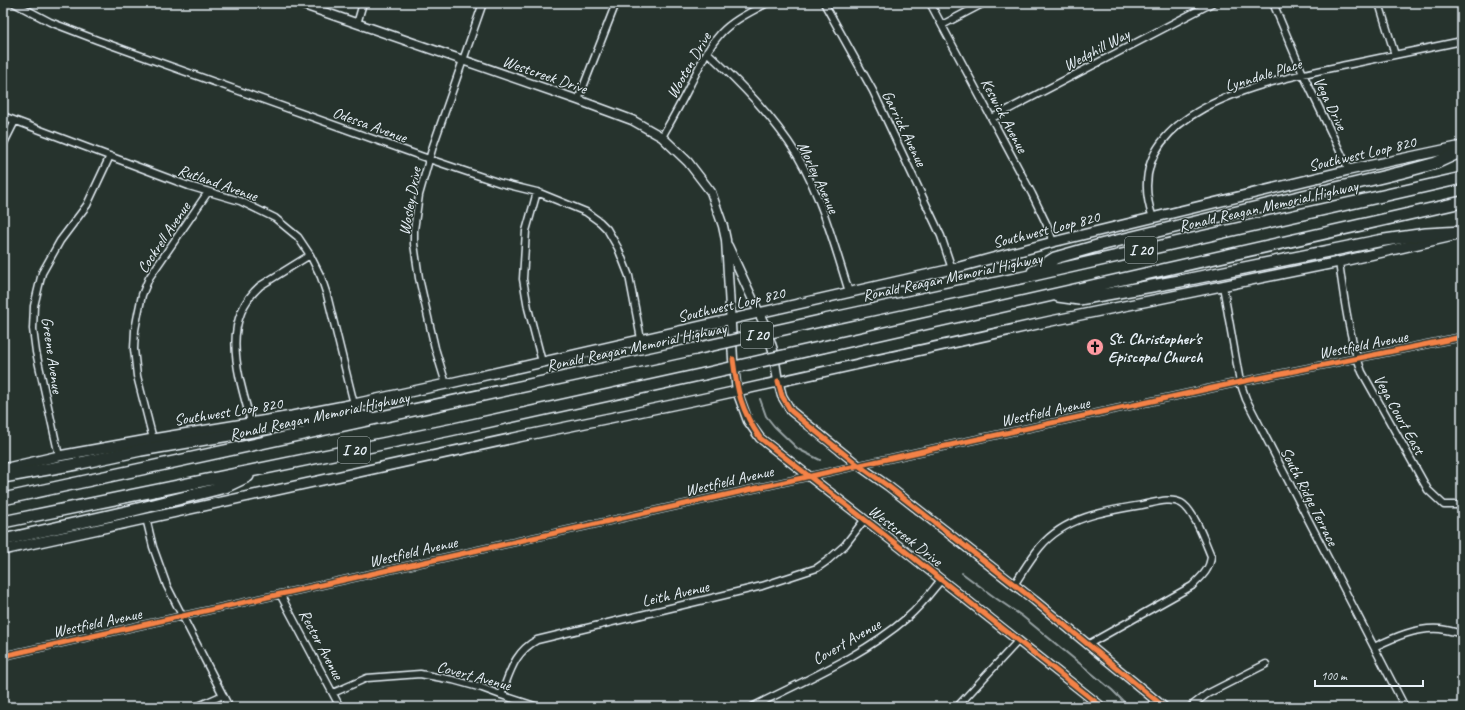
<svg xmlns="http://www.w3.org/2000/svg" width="1465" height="710" viewBox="0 0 1465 710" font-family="Caveat,sans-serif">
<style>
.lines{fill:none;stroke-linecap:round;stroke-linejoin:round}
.stream{stroke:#98a3a5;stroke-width:2}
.minor-casing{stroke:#e8f1f8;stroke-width:9}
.tertiary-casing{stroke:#e8f1f8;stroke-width:11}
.secondary-casing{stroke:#e8f1f8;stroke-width:12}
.motorway-casing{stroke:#e8f1f8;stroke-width:14}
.minor{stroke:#26332d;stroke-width:6}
.tertiary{stroke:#26332d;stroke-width:8}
.secondary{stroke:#26332d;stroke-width:9}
.motorway{stroke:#26332d;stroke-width:11}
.motorway-bridge-casing{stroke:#e8f1f8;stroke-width:14;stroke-linecap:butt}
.motorway-bridge{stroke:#26332d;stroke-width:11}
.cycleway-casing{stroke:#26332d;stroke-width:8}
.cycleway{stroke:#f48246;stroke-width:5}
.labels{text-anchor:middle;stroke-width:3;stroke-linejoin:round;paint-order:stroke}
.shield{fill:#26332d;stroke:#aeb8bb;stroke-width:1}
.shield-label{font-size:15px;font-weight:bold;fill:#e8f1f8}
.street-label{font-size:16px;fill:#e8f1f8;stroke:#26332d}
.poi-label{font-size:16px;font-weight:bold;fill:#e8f1f8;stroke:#26332d;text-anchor:start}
</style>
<rect width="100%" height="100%" fill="#26332d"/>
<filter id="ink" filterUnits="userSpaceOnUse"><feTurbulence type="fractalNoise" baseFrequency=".025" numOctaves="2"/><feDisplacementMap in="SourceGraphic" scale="8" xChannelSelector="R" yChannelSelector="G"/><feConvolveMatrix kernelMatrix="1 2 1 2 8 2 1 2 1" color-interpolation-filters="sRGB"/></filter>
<g filter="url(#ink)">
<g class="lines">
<!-- stream -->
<path class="stream" d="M 760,399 L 766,416 L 774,426 L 798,449 L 820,460
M 962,573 L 997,599 L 1022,616 L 1112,690 L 1129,707"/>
<!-- minor casing -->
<g class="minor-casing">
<path id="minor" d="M 14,3 L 50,22 L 97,40 L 429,159 L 500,183 L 537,192 L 586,212 L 600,222 L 607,229 L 618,248 L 629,276 L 641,339
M 824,3 L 873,91 L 941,236 L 952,269
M 930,3 L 1032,194 L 1047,225 L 1053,242
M 1273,3 L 1303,74 L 1349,170
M 1379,3 L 1395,55
M 357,24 L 363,3
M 942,25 L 984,3
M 707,52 C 740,83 773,116 797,155 C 821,196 835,247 849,292
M 578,100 L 616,3
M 3,116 L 189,186 L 240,201 L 275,218 L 287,228 L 298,237 L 310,255 L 321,277 L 327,295 L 354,404
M 992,118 L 1212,3
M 662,137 C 672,119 682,102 691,83 C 700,66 707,48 721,33 C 733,20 751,12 767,3
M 3,145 L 15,121
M 537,192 L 526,231 L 523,279 L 528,308 L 542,362
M 1153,218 C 1114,109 1273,80 1346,65 C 1384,57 1423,49 1462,41
M 1339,262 C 1344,299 1349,337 1362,372 L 1428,490 L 1444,505 L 1462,505
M 1223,286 L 1240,382 L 1246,399 L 1405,707
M 446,384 L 435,348 L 419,278 L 414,244 L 414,230 L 419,195 L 433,146 L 483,3
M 251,422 C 239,377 219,322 260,286 L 310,255
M 153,439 L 137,376 L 134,349 L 135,330 L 138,314 L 142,295 L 149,278 L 208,192
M 59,456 L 36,352 L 33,329 L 34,306 L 42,273 L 60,241 L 87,205 L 110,156
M 146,518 L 153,547 L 167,586 L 229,707
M 1014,585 C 1022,573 1030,559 1040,547 C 1065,517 1105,511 1142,505 C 1154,503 1170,497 1181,503 C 1194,510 1205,542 1211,556 C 1210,570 1201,577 1192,586 L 1089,644
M 280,594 L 340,707
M 1374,647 C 1395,637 1417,627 1440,629 C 1448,630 1455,632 1462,634
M 3,656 L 932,449 L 1240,382 L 1462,337
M 333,693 L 367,678 L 420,674 L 453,680 L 482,688 L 501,695 L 538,707
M 501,695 C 510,673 514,652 537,640 L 762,586 L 817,568 L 827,561 L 845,545 L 865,519
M 196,707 L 223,695
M 752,707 C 805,680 863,656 908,617 C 921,606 931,592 941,580
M 957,707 L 1018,641
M 1190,707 L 1207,694 L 1266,664"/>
</g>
<!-- tertiary casing -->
<g class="tertiary-casing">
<path id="tertiary" d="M 298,3 L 578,100 L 632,120 L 662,137 L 688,162 L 711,192 L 723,226 L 726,240 L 733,359 L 737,391 L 748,421 L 760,438 L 891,540 L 1102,707
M 728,246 L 766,328 L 773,350 L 778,381 L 782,396 L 791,411 L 858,465 L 888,486 L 1034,600 L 1164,707"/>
</g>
<!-- secondary casing -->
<g class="secondary-casing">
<path id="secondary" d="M 3,469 L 59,456 L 153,439 L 292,416 L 354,404 L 446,384 L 952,269 L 1053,242 L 1349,170 L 1462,146
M 3,550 L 523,436 L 701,399 L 1051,321 L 1339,262 L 1453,236"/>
</g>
<!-- motorway casing -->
<g class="motorway-casing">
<path id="motorway" d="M 1033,272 L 1055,258 L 1104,244 L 1403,172 L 1436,163 L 1462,151
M 1058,296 L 1079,299 L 1180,281 L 1378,241 L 1426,234 L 1462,232
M 820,321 L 1025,277 L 1462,178
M 823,347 L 1462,202
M 3,477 L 76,464 L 141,450 L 348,415 L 369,418
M 3,499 L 695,349
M 3,522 L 450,430 L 704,374
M 3,540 L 130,511 L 225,487 L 248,476"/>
</g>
<!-- minor -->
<use href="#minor" class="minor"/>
<!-- tertiary -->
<use href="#tertiary" class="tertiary"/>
<!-- secondary -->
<use href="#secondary" class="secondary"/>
<!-- motorway -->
<use href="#motorway" class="motorway"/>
<!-- motorway-bridge casing -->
<g class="motorway-bridge-casing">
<path id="motorway-bridge" d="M 695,349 L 820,321
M 704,374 L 823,347"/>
</g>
<!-- motorway-bridge -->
<use href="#motorway-bridge" class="motorway-bridge"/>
<!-- cycleway casing -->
<g class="cycleway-casing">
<path id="cycleway" d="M 733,359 C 737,391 741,410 760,438 L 891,540 L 1102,707
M 778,381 L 782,396 L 791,411 L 809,426 L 858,465 L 888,486 L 1034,600 L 1164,707
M 3,656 L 932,449 L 1240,382 L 1462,337"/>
</g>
<!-- cycleway -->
<use href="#cycleway" class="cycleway"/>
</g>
</g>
<!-- icons -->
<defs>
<g id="church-disc" transform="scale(0.9)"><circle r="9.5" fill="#ff9aa2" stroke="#26332d"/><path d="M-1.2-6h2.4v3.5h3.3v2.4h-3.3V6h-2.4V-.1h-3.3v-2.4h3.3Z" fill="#111"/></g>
</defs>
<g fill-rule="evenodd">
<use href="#church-disc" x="1095" y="347"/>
</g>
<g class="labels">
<!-- shield labels -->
<g class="shield">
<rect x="1125" y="237" width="32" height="26" rx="3"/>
<rect x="741" y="322" width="32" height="26" rx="3"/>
<rect x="338" y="437" width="32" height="26" rx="3"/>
</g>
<g class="shield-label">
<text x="1141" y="255">I 20</text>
<text x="757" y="340">I 20</text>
<text x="354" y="455">I 20</text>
</g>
<!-- street labels -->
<g class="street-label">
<text transform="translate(1096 49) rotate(-28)" y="6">Wedghill Way</text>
<text transform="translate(688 65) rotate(-60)" y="6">Wooten Drive</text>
<text transform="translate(545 74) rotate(19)" y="6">Westcreek Drive</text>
<text transform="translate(1263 74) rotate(-17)" y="6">Lynndale Place</text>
<text transform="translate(1331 103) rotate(64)" y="6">Vega Drive</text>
<text transform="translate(1005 115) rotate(62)" y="6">Keswick Avenue</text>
<text transform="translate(370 124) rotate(20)" y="6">Odessa Avenue</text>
<text transform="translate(905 128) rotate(64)" y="6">Garrick Avenue</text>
<text transform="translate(1362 153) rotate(-13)" y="6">Southwest Loop 820</text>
<text transform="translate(819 177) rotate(65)" y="6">Morley Avenue</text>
<text transform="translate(218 182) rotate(19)" y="6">Rutland Avenue</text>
<text transform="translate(409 201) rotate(-80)" y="6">Wosley Drive</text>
<text transform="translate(1268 205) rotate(-13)" y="6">Ronald Reagan Memorial Highway</text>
<text transform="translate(1046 229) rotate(-14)" y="6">Southwest Loop 820</text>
<text transform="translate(163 237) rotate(-56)" y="6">Cockrell Avenue</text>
<text transform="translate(952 276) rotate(-12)" y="6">Ronald Reagan Memorial Highway</text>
<text transform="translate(731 304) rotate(-13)" y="6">Southwest Loop 820</text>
<text transform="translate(1363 344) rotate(-11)" y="6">Westfield Avenue</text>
<text transform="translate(636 346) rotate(-12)" y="6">Ronald Reagan Memorial Highway</text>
<text transform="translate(53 355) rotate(82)" y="6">Greene Avenue</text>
<text transform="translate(228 411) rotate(-9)" y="6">Southwest Loop 820</text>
<text transform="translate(1045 411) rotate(-12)" y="6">Westfield Avenue</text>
<text transform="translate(1400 414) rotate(61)" y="6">Vega Court East</text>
<text transform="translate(319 415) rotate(-12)" y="6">Ronald Reagan Memorial Highway</text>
<text transform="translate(729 480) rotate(-13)" y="6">Westfield Avenue</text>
<text transform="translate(1310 496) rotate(63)" y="6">South Ridge Terrace</text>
<text transform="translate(906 535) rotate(38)" y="6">Westcreek Drive</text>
<text transform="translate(413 551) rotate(-13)" y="6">Westfield Avenue</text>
<text transform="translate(675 593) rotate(-13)" y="6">Leith Avenue</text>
<text transform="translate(97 622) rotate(-12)" y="6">Westfield Avenue</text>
<text transform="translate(846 641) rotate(-30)" y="6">Covert Avenue</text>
<text transform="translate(322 644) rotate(62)" y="6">Rector Avenue</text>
<text transform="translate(474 675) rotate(15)" y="6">Covert Avenue</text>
</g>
<!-- poi labels -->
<g class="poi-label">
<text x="1108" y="344">St. Christopher's<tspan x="1108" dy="18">Episcopal Church</tspan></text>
</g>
</g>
<!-- margin -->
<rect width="1465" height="710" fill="none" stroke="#26332d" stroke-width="16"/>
<rect x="8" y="8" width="1449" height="694" fill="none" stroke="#e8f1f8" stroke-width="1.5" filter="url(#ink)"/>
<!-- scale -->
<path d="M1315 680v6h108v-6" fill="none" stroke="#e8f1f8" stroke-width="2"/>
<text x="1321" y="680" font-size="12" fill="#e8f1f8" stroke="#26332d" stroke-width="3" paint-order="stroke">100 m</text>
</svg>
